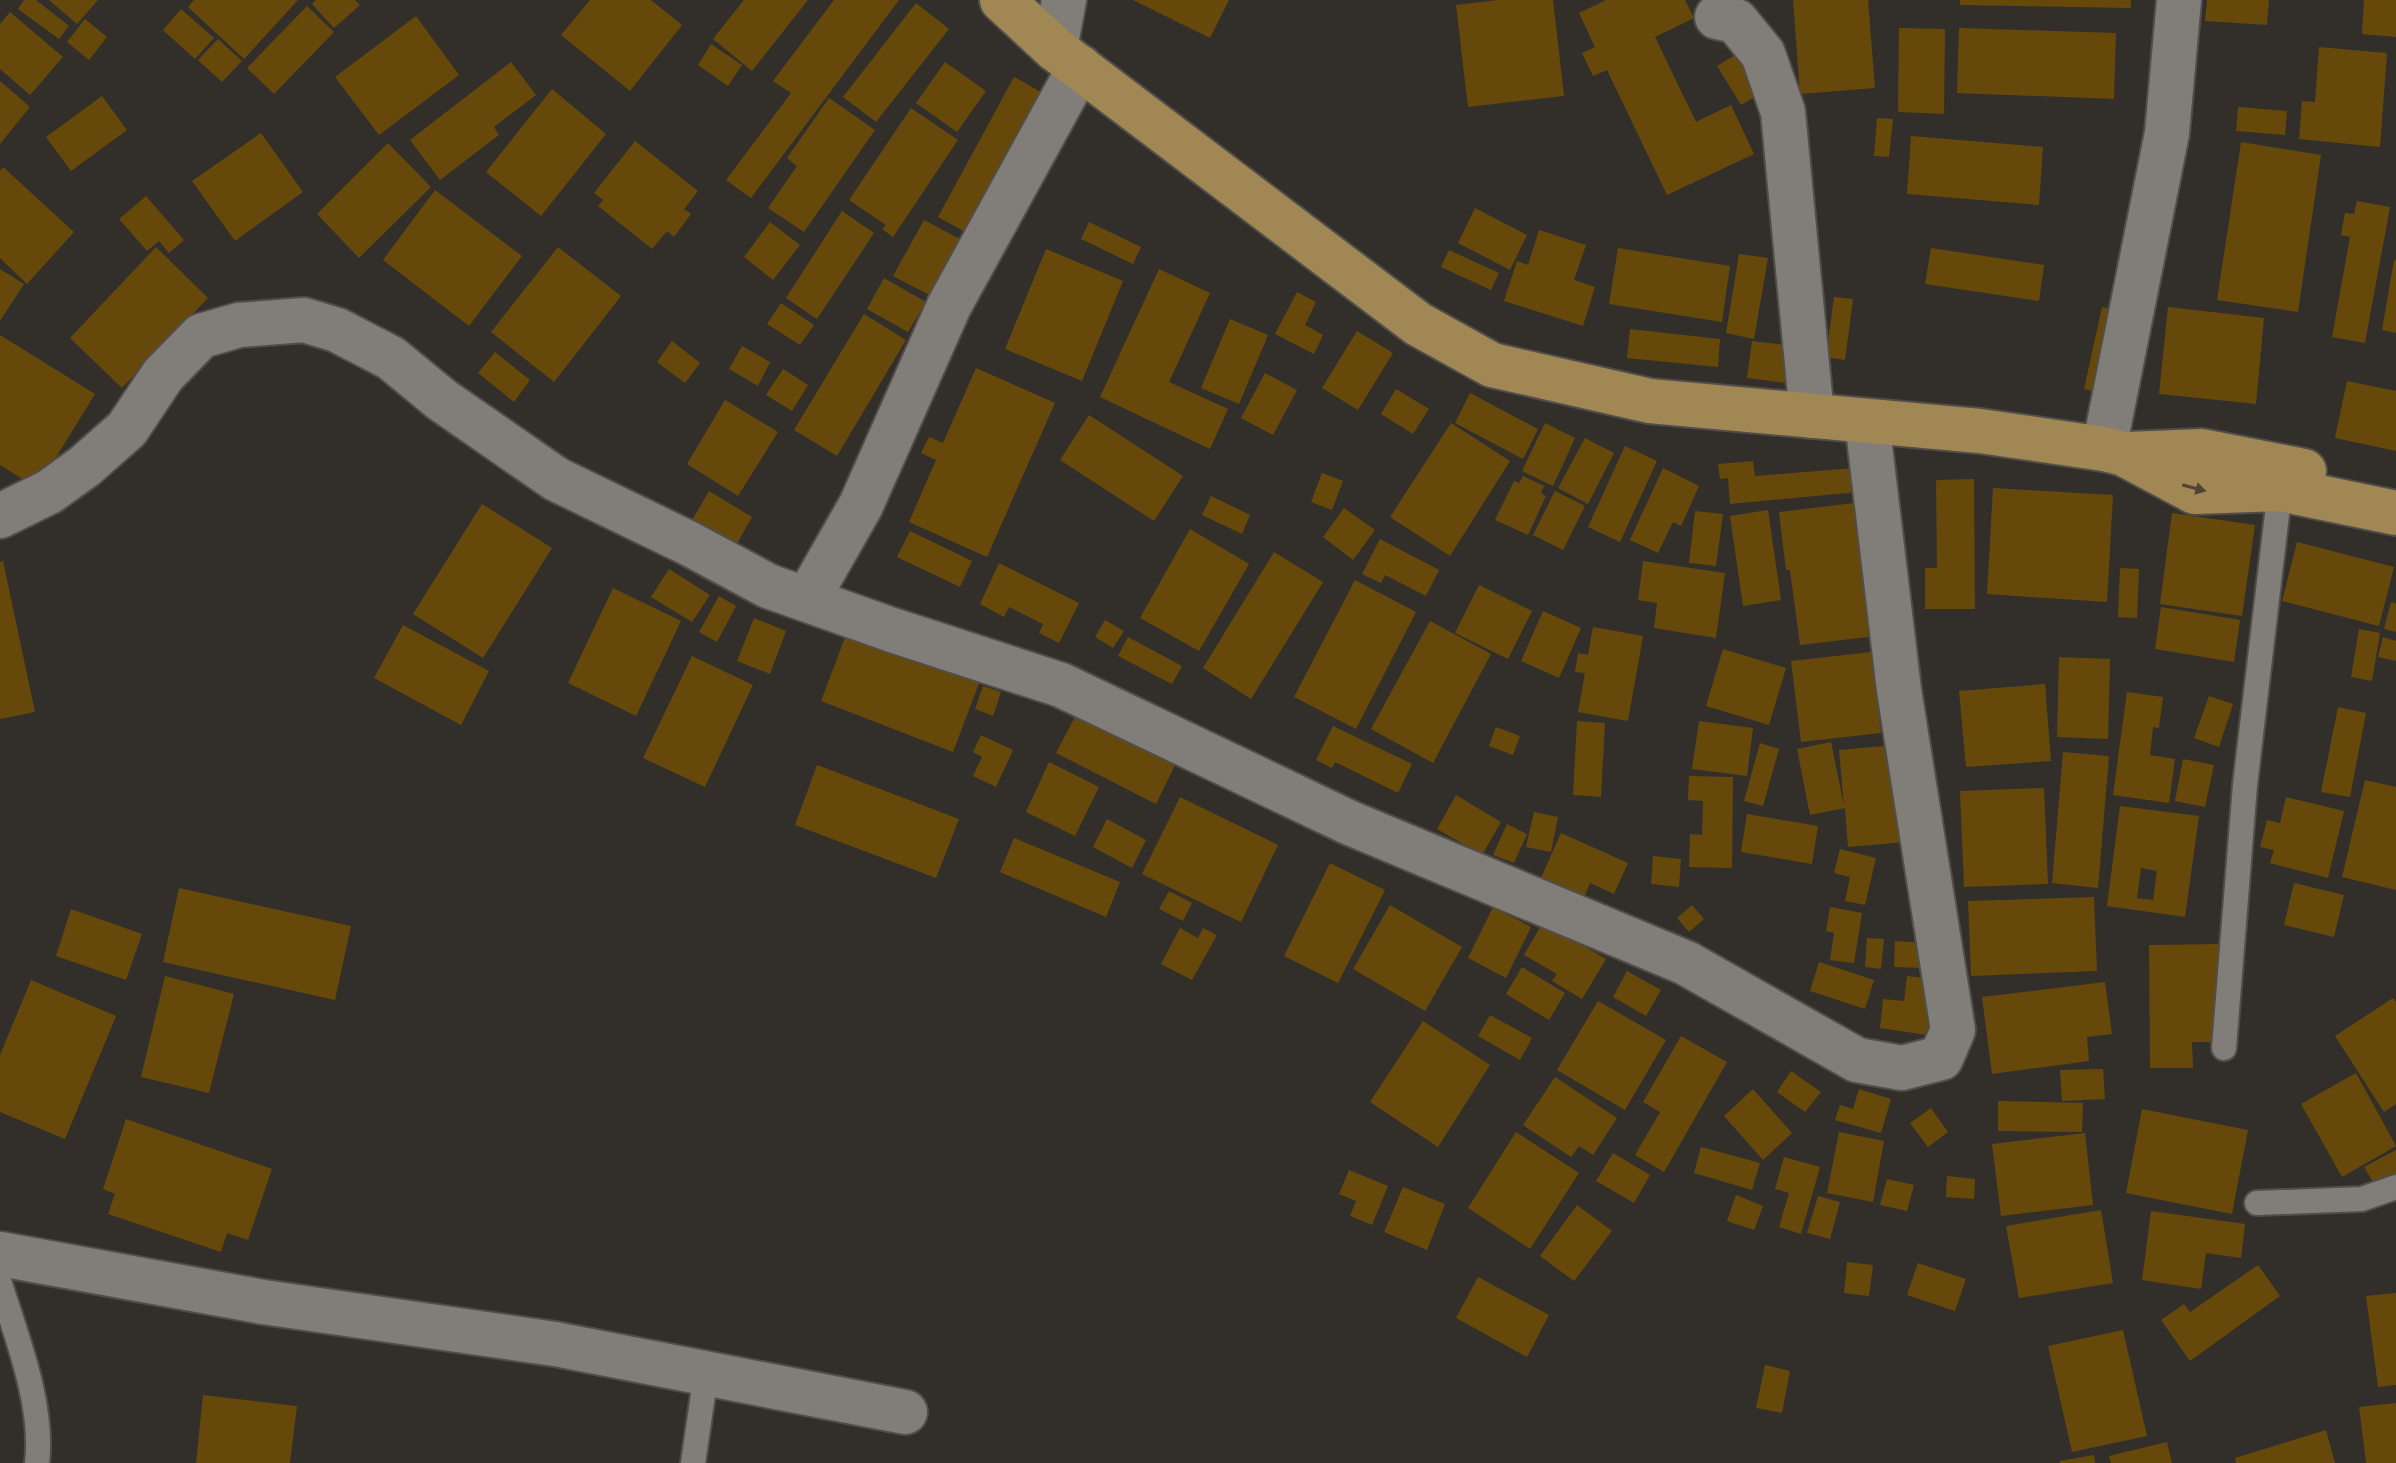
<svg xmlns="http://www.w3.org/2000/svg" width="2396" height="1463" viewBox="0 0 2396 1463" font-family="'Noto Serif',serif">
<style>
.building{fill:#66490a;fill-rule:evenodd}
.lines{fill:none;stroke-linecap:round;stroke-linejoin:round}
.service-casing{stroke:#514e4a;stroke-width:28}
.minor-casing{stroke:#514e4a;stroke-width:48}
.primary-casing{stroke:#514e4a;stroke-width:48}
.service{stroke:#817e79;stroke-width:24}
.minor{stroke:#817e79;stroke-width:44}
.primary{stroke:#a18754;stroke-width:44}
.oneway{fill:#4e4535}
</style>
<rect width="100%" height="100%" fill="#322f2b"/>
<!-- building -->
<path class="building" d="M 24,0 L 36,0 L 69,26 L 59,39 L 18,9 Z
M 49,0 L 98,0 L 77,24 Z
M 194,0 L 298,0 L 244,59 L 188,7 Z
M 316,0 L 355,0 L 360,5 L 334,28 L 312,4 Z
M 590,0 L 651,0 L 682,25 L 630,91 L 561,35 Z
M 744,0 L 808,0 L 752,71 L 713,39 Z
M 834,0 L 899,0 L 751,198 L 726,180 L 791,93 L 773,81 Z
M 1133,0 L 1229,0 L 1210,38 Z
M 1498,0 L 1553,0 L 1564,96 L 1468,107 L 1456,5 Z
M 1606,0 L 1685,0 L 1694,18 L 1655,37 L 1696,122 L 1731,105 L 1754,154 L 1667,195 L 1607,70 L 1593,76 L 1582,53 L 1595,47 L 1579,13 Z
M 1793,0 L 1868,0 L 1875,88 L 1800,94 Z
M 1960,0 L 2131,0 L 2131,8 L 1960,5 Z
M 2207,0 L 2269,0 L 2267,25 L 2205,21 Z
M 2364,0 L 2396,0 L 2396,37 L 2362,34 Z
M 916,3 L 949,29 L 876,122 L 843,97 Z
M 307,6 L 334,32 L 274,94 L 247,68 Z
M 181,9 L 214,38 L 195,59 L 163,30 Z
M 10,12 L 63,57 L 30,95 L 0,69 L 0,24 Z
M 416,16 L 459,75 L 379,135 L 335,77 Z
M 85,19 L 107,37 L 89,60 L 67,42 Z
M 1899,28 L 1945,29 L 1944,114 L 1898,112 Z
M 1959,28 L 2116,33 L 2114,99 L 1957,93 Z
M 218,39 L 242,61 L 222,82 L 198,60 Z
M 711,44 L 742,65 L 728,86 L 698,65 Z
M 2319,47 L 2387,53 L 2380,147 L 2299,139 L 2302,101 L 2315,102 Z
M 1745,49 L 1770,88 L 1741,105 L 1717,66 Z
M 511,62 L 536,95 L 494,127 L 499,135 L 440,180 L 410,140 Z
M 945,62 L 986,91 L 957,132 L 916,103 Z
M 1014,77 L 1048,96 L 971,235 L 938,217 Z
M 0,81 L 30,107 L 0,144 Z
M 552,89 L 606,134 L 541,216 L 486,172 Z
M 102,96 L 127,130 L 71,171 L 46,137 Z
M 829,98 L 875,130 L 804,232 L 768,208 L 797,166 L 787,158 Z
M 2238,107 L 2287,111 L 2285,135 L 2236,131 Z
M 911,108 L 958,140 L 893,237 L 882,229 L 886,225 L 849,200 Z
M 1877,118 L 1893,119 L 1889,157 L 1874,156 Z
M 261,133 L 303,192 L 235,241 L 192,181 Z
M 1911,136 L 2043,147 L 2039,205 L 1907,194 Z
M 635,141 L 698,191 L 684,209 L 691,214 L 674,237 L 667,231 L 652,249 L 598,206 L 603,200 L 594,193 Z
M 2241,142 L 2321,155 L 2298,312 L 2217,300 Z
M 388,143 L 431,187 L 359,258 L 317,214 Z
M 3,167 L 74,232 L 27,284 L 0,258 L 0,171 Z
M 435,190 L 522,256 L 469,326 L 383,260 Z
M 146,196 L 184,240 L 169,253 L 159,241 L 147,251 L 119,219 Z
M 2357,201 L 2390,207 L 2365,343 L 2332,337 L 2350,237 L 2341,235 L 2345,213 L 2354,214 Z
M 1475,208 L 1527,235 L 1510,270 L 1458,243 Z
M 842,211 L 874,233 L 817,319 L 786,298 Z
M 924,220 L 973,246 L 943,302 L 893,276 Z
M 770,222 L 800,245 L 773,280 L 744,257 Z
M 1089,222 L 1141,247 L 1133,264 L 1081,239 Z
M 1539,230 L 1586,245 L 1574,280 L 1595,287 L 1583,326 L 1504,301 L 1517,261 L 1528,265 Z
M 156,247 L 208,298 L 122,388 L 70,338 Z
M 558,247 L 621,296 L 554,382 L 491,332 Z
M 1618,248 L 1730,266 L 1722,322 L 1609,304 Z
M 1931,248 L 2044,265 L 2039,301 L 1925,284 Z
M 1046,249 L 1123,281 L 1082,381 L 1005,349 Z
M 1449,250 L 1499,273 L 1491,290 L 1441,267 Z
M 1739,254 L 1768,258 L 1754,339 L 1726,333 Z
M 2394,260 L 2396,260 L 2396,333 L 2382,330 Z
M 0,269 L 24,284 L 0,321 Z
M 1159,269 L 1210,293 L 1169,382 L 1228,409 L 1210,449 L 1100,397 Z
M 884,278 L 926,302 L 908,332 L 867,309 Z
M 1297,292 L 1316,302 L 1305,325 L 1323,335 L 1314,354 L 1275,334 Z
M 1834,297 L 1853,299 L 1845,360 L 1826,357 Z
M 781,303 L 814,325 L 800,345 L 767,324 Z
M 2102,307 L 2124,312 L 2106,394 L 2084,389 Z
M 2168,307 L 2264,318 L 2256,404 L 2159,394 Z
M 864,314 L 906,340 L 837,456 L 794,430 Z
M 1230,319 L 1268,335 L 1239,404 L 1201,388 Z
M 1630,329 L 1720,339 L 1718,367 L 1627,358 Z
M 1357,331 L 1393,353 L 1358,410 L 1322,388 Z
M 0,335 L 95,394 L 37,488 L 0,465 Z
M 672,341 L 700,363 L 685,383 L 657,362 Z
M 1752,341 L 1804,347 L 1800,385 L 1747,378 Z
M 742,346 L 770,362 L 758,386 L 729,369 Z
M 495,352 L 530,380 L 514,402 L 478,373 Z
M 976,368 L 1055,403 L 987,557 L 909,522 L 936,460 L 921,453 L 929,437 L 943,443 Z
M 783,369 L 808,385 L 792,411 L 766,395 Z
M 1265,373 L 1297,390 L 1273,435 L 1241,418 Z
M 2347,381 L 2396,391 L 2396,451 L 2335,438 Z
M 1396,389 L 1429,409 L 1413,434 L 1381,414 Z
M 1470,393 L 1538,429 L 1523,459 L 1455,423 Z
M 725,400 L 778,432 L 738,496 L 687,464 Z
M 1089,415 L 1183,476 L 1154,521 L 1060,460 Z
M 1451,423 L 1510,461 L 1450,556 L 1390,517 Z
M 1545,423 L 1575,438 L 1553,486 L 1522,471 Z
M 1585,438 L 1614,453 L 1588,504 L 1558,488 Z
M 1625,446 L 1657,461 L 1620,542 L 1588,527 Z
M 1753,461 L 1755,476 L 1866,467 L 1868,491 L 1730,504 L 1728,478 L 1720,479 L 1718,464 Z
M 1663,468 L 1699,486 L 1681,526 L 1673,522 L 1658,553 L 1630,540 Z
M 1322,473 L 1343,481 L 1332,510 L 1311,502 Z
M 1523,476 L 1544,486 L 1541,493 L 1546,496 L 1528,535 L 1495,520 L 1514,481 L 1519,483 Z
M 1974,479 L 1975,609 L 1925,609 L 1925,568 L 1937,568 L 1936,480 Z
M 1993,488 L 2113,495 L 2107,602 L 1987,594 Z
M 709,491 L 752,517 L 734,549 L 690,524 Z
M 1555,491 L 1585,506 L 1563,550 L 1533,535 Z
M 1211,496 L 1250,515 L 1242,534 L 1202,515 Z
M 1871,501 L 1876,636 L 1800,645 L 1790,570 L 1786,570 L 1779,512 Z
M 482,504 L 552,548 L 483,658 L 413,614 Z
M 1344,508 L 1375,530 L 1353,560 L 1323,537 Z
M 1768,510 L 1781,600 L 1743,606 L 1730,516 Z
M 1695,511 L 1723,514 L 1716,566 L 1689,563 Z
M 2172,513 L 2255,525 L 2242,616 L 2160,604 Z
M 1190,529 L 1249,564 L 1199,651 L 1140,618 Z
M 910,531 L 972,561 L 960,587 L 897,557 Z
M 1380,539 L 1439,570 L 1426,596 L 1385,575 L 1381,583 L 1362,574 Z
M 2297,542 L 2394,567 L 2379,626 L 2282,601 Z
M 1274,552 L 1323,582 L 1251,699 L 1203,668 Z
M 3,561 L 35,712 L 0,719 L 0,562 Z
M 1643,561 L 1725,573 L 1716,638 L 1654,628 L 1657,603 L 1638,600 Z
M 999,563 L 1079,603 L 1059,643 L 1039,633 L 1043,624 L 1009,607 L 1004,617 L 980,604 Z
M 2120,568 L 2139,569 L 2137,618 L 2118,617 Z
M 669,569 L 710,595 L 692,622 L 651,597 Z
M 1355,580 L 1416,612 L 1356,729 L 1294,697 Z
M 1479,585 L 1532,611 L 1508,659 L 1455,633 Z
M 613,588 L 681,621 L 636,716 L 568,683 Z
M 719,596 L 736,606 L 717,642 L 699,632 Z
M 2391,602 L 2396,604 L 2396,632 L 2384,629 Z
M 2161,607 L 2240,620 L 2234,662 L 2155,649 Z
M 1543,611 L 1581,628 L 1559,678 L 1521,661 Z
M 754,618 L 786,631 L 770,674 L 737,661 Z
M 1105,620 L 1124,631 L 1113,648 L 1095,637 Z
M 1430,621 L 1491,654 L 1433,763 L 1371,729 Z
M 403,625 L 489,671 L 461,725 L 374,678 Z
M 849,627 L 981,678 L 953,752 L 821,701 Z
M 1593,627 L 1643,636 L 1628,721 L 1578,712 L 1585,673 L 1575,672 L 1578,653 L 1588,655 Z
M 2359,629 L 2380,633 L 2372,681 L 2351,677 Z
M 1128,637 L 1182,666 L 1172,684 L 1118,656 Z
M 2383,637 L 2396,641 L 2396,661 L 2378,657 Z
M 1723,649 L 1786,668 L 1769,725 L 1706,706 Z
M 1871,652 L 1881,733 L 1801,742 L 1791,661 Z
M 692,656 L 753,685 L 705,787 L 643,758 Z
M 2059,657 L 2110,659 L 2108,739 L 2057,737 Z
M 2045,684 L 2051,761 L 1966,767 L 1959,691 Z
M 983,686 L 1001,692 L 993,716 L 975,709 Z
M 2127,692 L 2163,697 L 2159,728 L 2153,727 L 2150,755 L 2175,759 L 2169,803 L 2113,795 Z
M 2209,696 L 2233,704 L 2219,747 L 2194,738 Z
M 2338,707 L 2366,713 L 2350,797 L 2321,792 Z
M 1076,715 L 1175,765 L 1156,804 L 1056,753 Z
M 1577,721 L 1605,723 L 1601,797 L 1573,795 Z
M 1699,721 L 1753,728 L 1747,776 L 1692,769 Z
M 1333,726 L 1412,764 L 1398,793 L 1335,762 L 1332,768 L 1316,760 Z
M 1496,727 L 1520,736 L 1513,755 L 1489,746 Z
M 981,735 L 1013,750 L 996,787 L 973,776 L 982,757 L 973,752 Z
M 1831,742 L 1844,806 L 1839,750 L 1908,744 L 1916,841 L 1848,847 L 1845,808 L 1810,815 L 1797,749 Z
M 1760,743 L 1779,749 L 1763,806 L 1744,801 Z
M 2063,752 L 2109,756 L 2098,888 L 2052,883 Z
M 2183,759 L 2214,765 L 2205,807 L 2175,801 Z
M 1049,762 L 1099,787 L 1075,836 L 1026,812 Z
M 817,765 L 959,819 L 936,878 L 795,825 Z
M 1689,776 L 1733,777 L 1732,868 L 1689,867 L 1690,834 L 1702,835 L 1703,801 L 1688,800 Z
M 2365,780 L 2396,787 L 2396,890 L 2342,877 Z
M 2044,788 L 2048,884 L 1964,887 L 1960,791 Z
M 1456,795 L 1501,822 L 1482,855 L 1437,829 Z
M 1180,797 L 1278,845 L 1241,922 L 1142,874 Z
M 2286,797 L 2344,811 L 2328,878 L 2270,863 L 2274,850 L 2260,847 L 2267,820 L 2280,823 Z
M 2120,806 L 2199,816 L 2185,917 L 2107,906 ZM 2141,868 L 2157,871 L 2153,900 L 2137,898 Z
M 1534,812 L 1558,817 L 1551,852 L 1526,847 Z
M 1747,814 L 1818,826 L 1812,864 L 1741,852 Z
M 1107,819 L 1146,840 L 1132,868 L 1093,847 Z
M 1507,824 L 1527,834 L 1514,863 L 1493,855 Z
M 1561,833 L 1628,863 L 1614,894 L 1590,883 L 1583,900 L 1540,880 Z
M 1014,838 L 1120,882 L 1106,917 L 1000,872 Z
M 1840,849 L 1876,858 L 1865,905 L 1845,901 L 1850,877 L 1834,873 Z
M 1653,856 L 1681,859 L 1679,887 L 1651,884 Z
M 1330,863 L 1385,890 L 1338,983 L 1284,956 Z
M 2294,883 L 2344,895 L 2334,937 L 2284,925 Z
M 179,888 L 351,926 L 335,1000 L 163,962 Z
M 1169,891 L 1192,903 L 1183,921 L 1159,909 Z
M 2094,897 L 2097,971 L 1971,976 L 1968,901 Z
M 1390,905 L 1462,947 L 1425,1011 L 1353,969 Z
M 1692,905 L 1704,919 L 1689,932 L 1677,918 Z
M 1493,907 L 1531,927 L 1506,978 L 1468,958 Z
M 1830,907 L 1862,913 L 1854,963 L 1830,960 L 1834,933 L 1826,931 Z
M 71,909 L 142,934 L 126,980 L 56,956 Z
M 1543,922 L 1606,959 L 1582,999 L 1552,981 L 1557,974 L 1524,955 Z
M 1180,928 L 1198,938 L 1203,928 L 1217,935 L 1192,980 L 1161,964 Z
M 1867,938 L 1884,939 L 1881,969 L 1865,967 Z
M 1895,941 L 1925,943 L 1924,968 L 1894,967 Z
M 2222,944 L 2223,1042 L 2192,1042 L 2193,1068 L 2150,1068 L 2149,945 Z
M 1819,962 L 1874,980 L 1865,1009 L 1810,991 Z
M 1522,967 L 1565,993 L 1549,1020 L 1506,994 Z
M 1627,971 L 1661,990 L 1646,1016 L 1613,997 Z
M 165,976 L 234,994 L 209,1093 L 141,1077 Z
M 1907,976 L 1940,980 L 1934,1036 L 1880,1028 L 1883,999 L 1904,1001 Z
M 31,980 L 116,1016 L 65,1139 L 0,1112 L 0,1055 Z
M 2105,982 L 2112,1034 L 2087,1037 L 2089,1061 L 1992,1074 L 1982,997 Z
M 2393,998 L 2396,1002 L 2396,1104 L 2384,1112 L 2335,1036 Z
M 1598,1001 L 1666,1040 L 1625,1110 L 1557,1070 Z
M 1490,1015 L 1532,1038 L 1520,1060 L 1478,1036 Z
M 1423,1021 L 1490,1065 L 1438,1147 L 1370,1102 Z
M 1681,1036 L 1727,1062 L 1664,1172 L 1635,1155 L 1660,1112 L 1643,1102 Z
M 2103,1069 L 2105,1099 L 2062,1101 L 2060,1070 Z
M 1791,1071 L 1821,1092 L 1805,1112 L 1777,1092 Z
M 2356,1073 L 2396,1146 L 2342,1177 L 2301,1104 Z
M 1555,1077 L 1617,1118 L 1593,1155 L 1579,1146 L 1571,1157 L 1523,1125 Z
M 1753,1089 L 1792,1133 L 1763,1160 L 1724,1116 Z
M 1859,1089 L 1891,1099 L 1881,1133 L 1835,1120 L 1840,1105 L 1853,1109 Z
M 1998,1101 L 2083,1103 L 2082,1132 L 1998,1131 Z
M 1931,1108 L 1948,1132 L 1928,1147 L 1910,1123 Z
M 2142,1109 L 2248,1130 L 2232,1214 L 2126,1193 Z
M 126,1119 L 272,1169 L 248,1240 L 227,1233 L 221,1252 L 108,1214 L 115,1194 L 103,1189 Z
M 1516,1132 L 1579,1173 L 1530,1249 L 1468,1208 Z
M 1839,1132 L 1884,1141 L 1873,1202 L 1827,1193 Z
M 2085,1133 L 2093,1205 L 2001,1216 L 1992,1144 Z
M 1701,1147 L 1760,1163 L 1752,1190 L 1694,1173 Z
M 2396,1150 L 2396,1173 L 2375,1185 L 2364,1167 Z
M 1613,1153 L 1650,1175 L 1634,1203 L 1596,1181 Z
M 1784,1157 L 1820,1167 L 1801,1234 L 1779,1227 L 1789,1193 L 1775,1189 Z
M 1349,1170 L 1388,1186 L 1372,1225 L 1350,1216 L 1356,1201 L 1339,1194 Z
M 1947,1176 L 1975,1179 L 1974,1199 L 1946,1197 Z
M 1887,1179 L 1914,1185 L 1907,1211 L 1880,1205 Z
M 1403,1187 L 1445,1204 L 1427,1250 L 1384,1232 Z
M 1736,1195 L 1763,1206 L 1754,1230 L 1727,1221 Z
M 1818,1196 L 1840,1202 L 1830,1239 L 1807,1233 Z
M 1577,1205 L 1612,1231 L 1574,1281 L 1540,1256 Z
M 2101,1210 L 2113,1283 L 2019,1298 L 2006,1226 Z
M 2151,1211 L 2245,1224 L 2241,1258 L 2206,1253 L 2201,1289 L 2142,1280 Z
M 1847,1262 L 1873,1265 L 1869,1296 L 1844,1293 Z
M 1918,1263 L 1966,1279 L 1955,1311 L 1907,1295 Z
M 2258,1265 L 2280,1296 L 2190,1361 L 2161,1320 L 2184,1304 L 2190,1312 Z
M 1478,1277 L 1549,1315 L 1527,1357 L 1456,1318 Z
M 2396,1293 L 2396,1385 L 2378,1387 L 2366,1296 Z
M 2123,1330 L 2147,1436 L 2072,1452 L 2048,1346 Z
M 1765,1365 L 1790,1371 L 1782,1413 L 1756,1408 Z
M 203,1395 L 297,1406 L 290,1463 L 196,1463 Z
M 2396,1403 L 2396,1463 L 2366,1463 L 2359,1407 Z
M 2326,1430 L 2335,1463 L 2236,1463 L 2235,1458 Z
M 2167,1442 L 2172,1463 L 2111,1463 L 2109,1456 Z
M 2094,1455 L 2095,1463 L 2060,1463 L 2060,1461 Z"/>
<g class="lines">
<!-- service casing -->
<g class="service-casing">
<path id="service" d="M 2224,1048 L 2245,785 L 2280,489
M 2257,1203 L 2362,1199 L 2396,1187
M 0,1284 C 17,1338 44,1406 37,1463
M 693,1463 L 706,1374"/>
</g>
<!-- minor casing -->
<g class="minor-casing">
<path id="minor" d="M 1717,17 L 1736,21 L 1763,54 L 1783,112 L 1812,416
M 1055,49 L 1064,0
M 2104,449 L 2167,133 L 2179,0
M 0,516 L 49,492 L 85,466 L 127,429 L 163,375 L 201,336 L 239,325 L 304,320 L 337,330 L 391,358 L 442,400 L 556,479 L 690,544 L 768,586 L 892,630 L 1061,685 L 1350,823 L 1686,963 L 1857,1060 L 1902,1068 L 1941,1058 L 1953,1030 L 1899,690 L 1867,421
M 808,598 L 861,505 L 949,306 L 1080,67
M 0,1254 L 263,1302 L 555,1344 L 905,1412"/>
</g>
<!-- primary casing -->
<g class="primary-casing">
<path id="primary" d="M 1002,0 L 1055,49 L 1418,324 L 1492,365 L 1650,401 L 1980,431 L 2104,449 L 2124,454 L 2195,492 L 2280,489 L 2396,513
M 2127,454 L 2202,451 L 2304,471"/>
</g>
<!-- service -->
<use href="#service" class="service"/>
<!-- minor -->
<use href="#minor" class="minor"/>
<!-- primary -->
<use href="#primary" class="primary"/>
</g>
<!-- one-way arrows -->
<defs><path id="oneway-solid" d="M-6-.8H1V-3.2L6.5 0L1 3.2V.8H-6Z" transform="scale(2)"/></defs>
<use class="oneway" href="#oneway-solid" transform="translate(2194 488) rotate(15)"/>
</svg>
